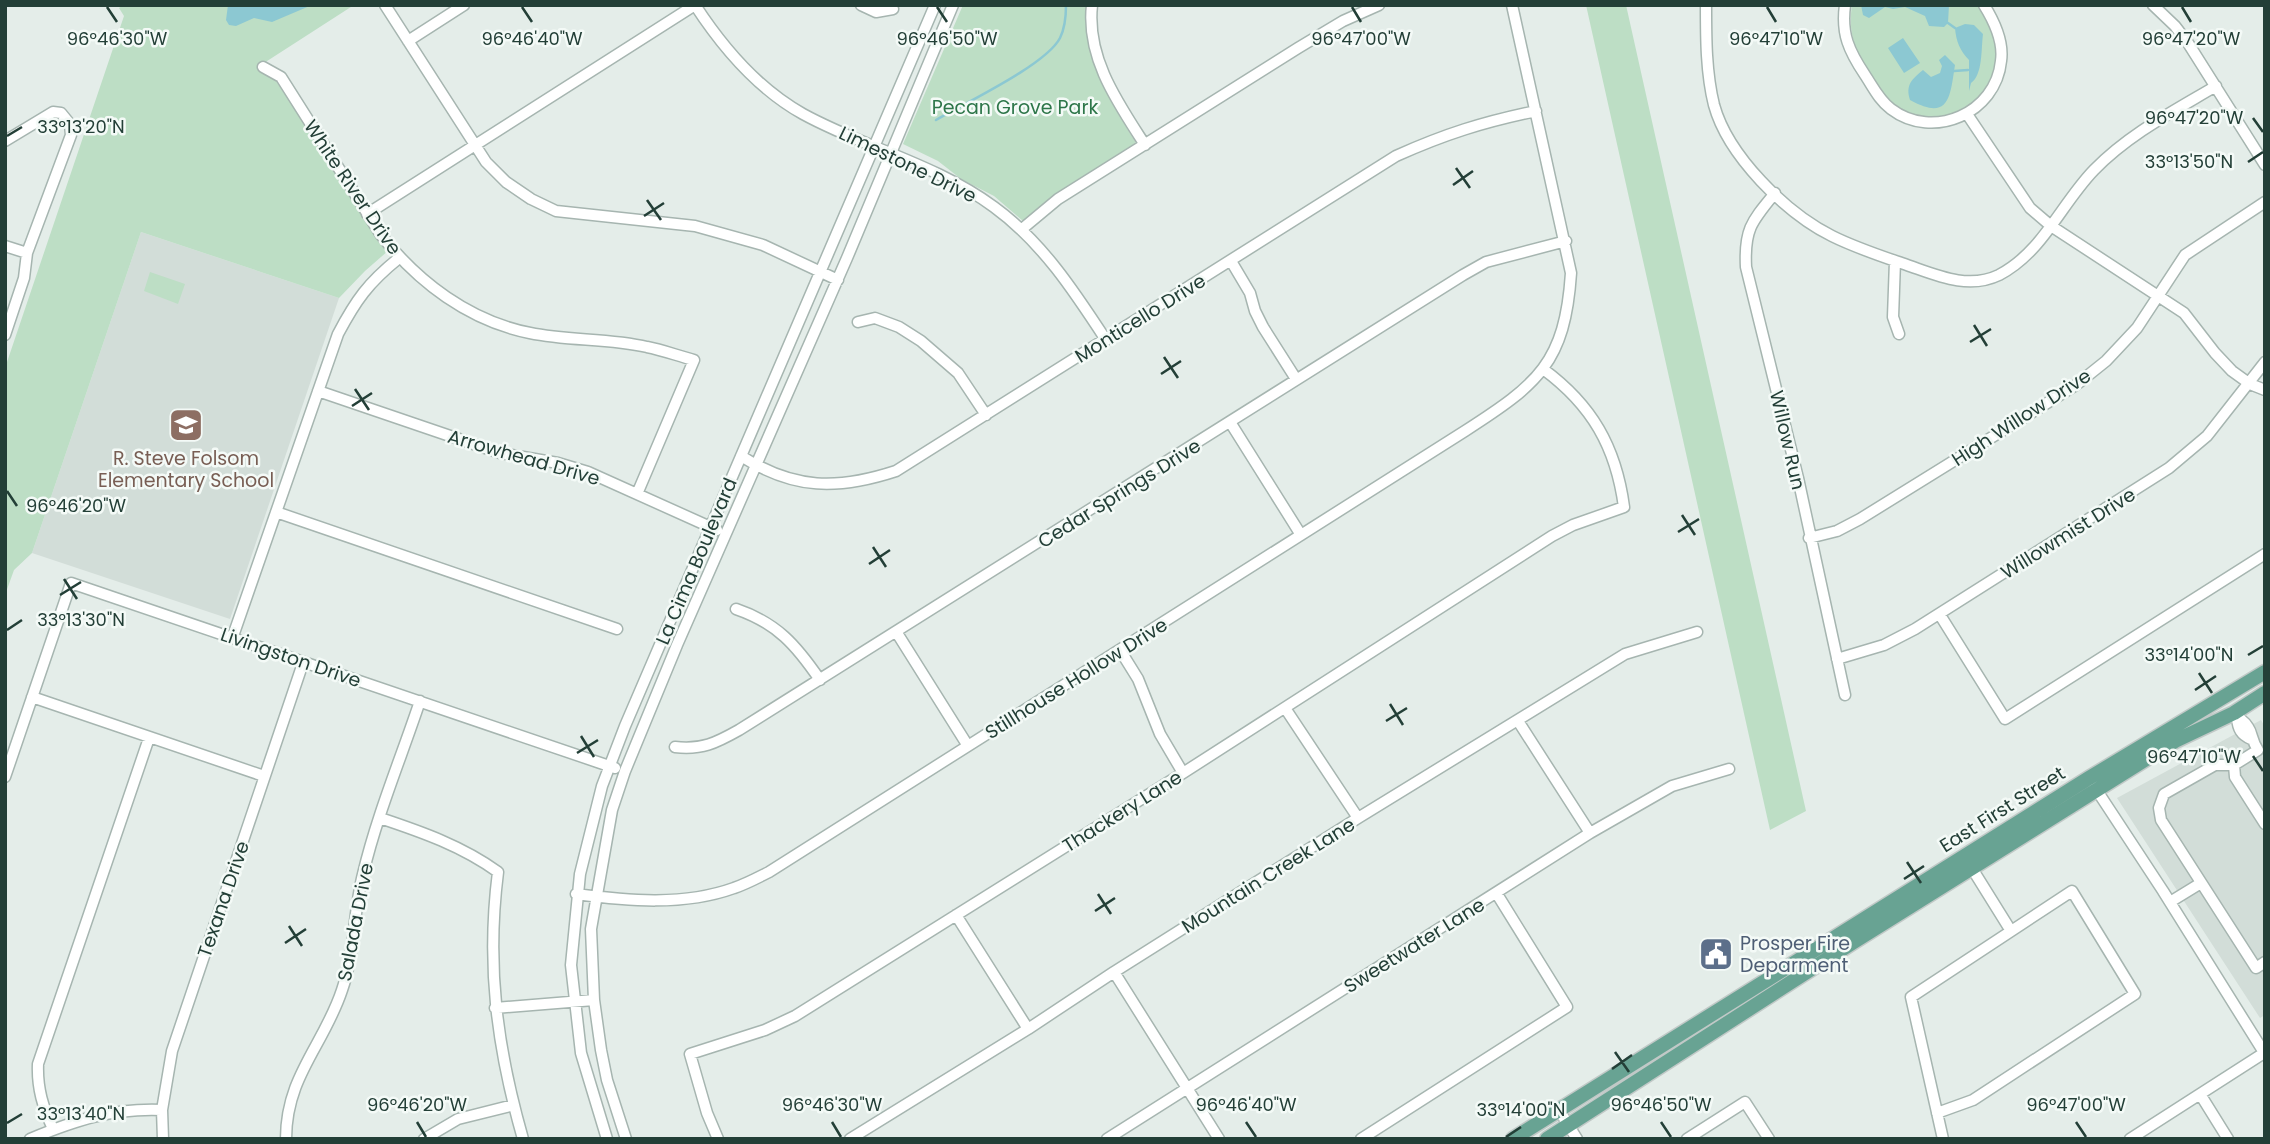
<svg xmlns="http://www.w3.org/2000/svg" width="2270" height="1144" viewBox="0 0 2270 1144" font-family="Poppins,sans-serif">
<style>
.built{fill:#d2ddd8}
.green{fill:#bddec5}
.water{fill:#8cc8d2}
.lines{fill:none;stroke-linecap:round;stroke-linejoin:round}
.stream{stroke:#8cc8d2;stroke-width:2.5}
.minor-casing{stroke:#a6b5b0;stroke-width:13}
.major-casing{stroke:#c1c9c7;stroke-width:17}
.minor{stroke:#fff;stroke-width:10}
.major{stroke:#68a393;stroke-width:14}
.ticks{fill:none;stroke:#233f37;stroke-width:2.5}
.labels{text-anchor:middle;stroke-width:5;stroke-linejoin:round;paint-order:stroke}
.park-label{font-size:19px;fill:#2d7649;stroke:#f4faf7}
.street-label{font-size:19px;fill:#233f37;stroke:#f4faf7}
.education-label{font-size:19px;fill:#785e54;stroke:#f4faf7}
.service-label{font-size:19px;fill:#4e5e75;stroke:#f4faf7;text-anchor:start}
.ticks-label{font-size:18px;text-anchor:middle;fill:#233f37;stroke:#f4faf7;stroke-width:5;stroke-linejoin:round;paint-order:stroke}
</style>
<rect width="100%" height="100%" fill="#e4ede9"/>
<!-- built -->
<path class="built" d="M 141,232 L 339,298 L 230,619 L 32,553 Z
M 2261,720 L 2265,727 L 2265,1015 L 2260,1018 L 2117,798 Z"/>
<!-- green -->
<path class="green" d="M 123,5 L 354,5 L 264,63 L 389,250 L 365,271 L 339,298 L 141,232 L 32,553 L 14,570 L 5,595 L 5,368 L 124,16 L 119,8 Z
M 963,5 L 1087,5 C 1089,69 1104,90 1136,143 L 1052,197 L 1023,221 L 994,196 L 961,179 L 938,161 L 903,144 Z
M 1586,5 L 1626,5 L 1806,811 L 1770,830 Z
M 1852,5 L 1981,5 C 1990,21 2002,41 1998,61 C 1989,108 1935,136 1895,105 C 1883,96 1876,83 1868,71 C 1854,48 1848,32 1852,5 Z
M 150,272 L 185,284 L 178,304 L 144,291 Z"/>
<!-- water -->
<path class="water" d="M 228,5 L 312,5 L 272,22 L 254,18 L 236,26 L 229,25 L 226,20 Z
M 1861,5 L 1949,5 L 1948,23 L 1944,27 L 1929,26 L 1925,16 L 1905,7 L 1893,9 L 1885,7 L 1869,18 L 1863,15 Z
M 1965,24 L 1974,25 L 1983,34 C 1981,49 1983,75 1971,83 L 1969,91 L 1969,60 C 1960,51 1956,41 1955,28 Z
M 1903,38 L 1920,63 L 1904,73 L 1888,48 Z
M 1945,55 L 1955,65 C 1950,96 1950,122 1910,100 C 1905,85 1912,79 1923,70 L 1931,77 L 1940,73 L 1942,66 L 1939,60 Z"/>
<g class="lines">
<!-- stream -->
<path class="stream" d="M 1948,23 L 1955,28
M 1954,71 L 1968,70
M 936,120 C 965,103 1046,65 1060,38 C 1065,28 1066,16 1066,5"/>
<!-- minor casing -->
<g class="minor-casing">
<path id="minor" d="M 385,5 L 486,162 L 506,182 L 531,199 L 556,211 L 695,226 L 763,245 L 838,280
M 695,5 C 723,48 758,89 803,114 C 865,148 936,164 994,207 C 1042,242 1074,291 1106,340
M 861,5 L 876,12 L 893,9
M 1092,5 C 1086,58 1118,103 1145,145
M 1706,5 C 1706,38 1706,73 1714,105 C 1728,156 1786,213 1832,236 C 1856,248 1881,256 1907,265 C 1936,275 1968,290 1999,275 C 2043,252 2061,204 2094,170 C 2129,134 2174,111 2216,86
M 1845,5 C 1841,34 1849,51 1865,75 C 1873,87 1879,100 1891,109 C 1933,141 1996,113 2001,61 C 2004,41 1994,21 1984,5
M 2153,5 L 2175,26 L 2188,43 L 2265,165
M 408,41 L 464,5
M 263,67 L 281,77 L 381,235 C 418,282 469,321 530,333 C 568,341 609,338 647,347 C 663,350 678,356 694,360 L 637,494
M 1967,114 L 2030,208 L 2051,226 L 2184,313 L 2215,353 L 2232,371 L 2250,384 L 2265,390
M 5,141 L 53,112 L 61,113 L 70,124 L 71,135 L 27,253 L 24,278 L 5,335
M 1775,193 C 1752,221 1744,229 1746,267 L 1798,478 L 1845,695
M 367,214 L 695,5
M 1022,229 L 1058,199 L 1298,48 L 1343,21 L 1379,5
M 5,246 L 27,253
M 1231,261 L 1250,293 L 1255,311 L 1263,327 L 1296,379
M 1895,261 L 1893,317 L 1899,334
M 858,322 L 875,318 L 899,327 L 921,341 L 958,373 L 986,415
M 318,391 L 500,453 L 558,463 L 588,472 L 717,530
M 1230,422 L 1301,535
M 741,456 C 794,490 838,490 896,471 L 1396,156 C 1445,134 1483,122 1536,111
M 276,512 L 617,629
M 1809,538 L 1837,531 L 1860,519 L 2076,385 L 2106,361 L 2137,328 L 2185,255 L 2265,202
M 736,609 C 777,623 796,645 820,680
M 1940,615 L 2005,719 L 2265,554
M 897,633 L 968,746
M 233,636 L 338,334 C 356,300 368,283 399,258
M 1120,650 L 1138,679 L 1160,734 L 1183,773
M 1837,659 L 1884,645 L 1915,629 L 2169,468 L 2207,436 L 2265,362
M 32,697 L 264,776
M 1285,708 L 1358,818
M 2234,713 C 2239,719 2244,720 2248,727 C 2253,734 2251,740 2258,750 L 2234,765 L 2215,765 L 2164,794 L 2159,808 L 2161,820 L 2256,968 L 2265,962
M 2237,718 C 2238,729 2241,735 2251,739
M 1518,721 L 1590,833
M 675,747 C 702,750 716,743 739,730 L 1463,275 L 1486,262 L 1566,241
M 2234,765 L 2235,777 L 2265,824
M 5,777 L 71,583 L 615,768
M 2094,786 L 2163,891 L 2265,1054
M 380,818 C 422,832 462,846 498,872 C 486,966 497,1048 523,1139
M 1968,862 L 2011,931
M 576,894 C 628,901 684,906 734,888 C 746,884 757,878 769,872 L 1465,431 C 1538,384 1565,363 1571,273 L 1512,5
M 2170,902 L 2201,883
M 956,915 L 1028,1029
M 1114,972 L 1219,1139
M 495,1008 L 594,1000
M 2200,1094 L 2228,1139
M 1559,1110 L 1577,1139
M 1937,1113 L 1973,1100 L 2135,994 L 2072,891 L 1911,997 L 1943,1139
M 53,1129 C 43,1107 37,1089 38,1064 L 149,738
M 30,1139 C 76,1120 112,1108 162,1110
M 163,1139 L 162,1110 L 172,1051 L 303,663
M 286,1139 C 286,1076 324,1045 342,990 C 355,953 353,913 363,874 C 377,815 401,758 420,701
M 424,1139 L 458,1119 L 514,1105
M 607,1139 L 581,1053 L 571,965 L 580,874 L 602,786 L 625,726 L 935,5
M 626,1139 L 607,1080 L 601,1050 L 594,1000 L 591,929 L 612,810 L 625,771 L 677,645 L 847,258 L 953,5
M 718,1139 L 707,1113 L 690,1054 L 765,1030 L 795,1016 L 1183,773 L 1552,536 L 1573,525 L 1624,507 C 1616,447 1592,405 1543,369
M 850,1139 L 1028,1029 L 1114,972 L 1358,818 L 1625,654 L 1697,632
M 1107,1139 L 1590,833 L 1672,786 L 1729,769
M 1361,1139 L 1567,1007 L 1497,894
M 1687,1139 L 1745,1102 L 1769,1139
M 2130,1139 L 2264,1053"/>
</g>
<!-- major casing -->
<g class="major-casing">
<path id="major" d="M 1513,1139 L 2089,778 L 2265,672
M 1547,1139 L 1855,941 L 2175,741 L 2234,713 L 2265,693"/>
</g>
<!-- minor -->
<use href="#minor" class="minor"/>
<!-- major -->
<use href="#major" class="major"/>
</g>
<!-- ticks -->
<path class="ticks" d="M 107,7 L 117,22M 522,7 L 532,22M 937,7 L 947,22M 1352,7 L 1361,22M 1767,7 L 1776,22M 2182,7 L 2191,22M 2253,118 L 2263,132M 7,136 L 22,127M 2248,162 L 2263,152M 1456,168 L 1470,188M 1453,185 L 1473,171M 647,200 L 661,220M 644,216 L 664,203M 1974,325 L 1987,346M 1970,342 L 1991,329M 1164,357 L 1178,378M 1161,374 L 1181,361M 355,389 L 369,410M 352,406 L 372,393M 7,491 L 17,506M 1682,515 L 1695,535M 1678,532 L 1699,519M 873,547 L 886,567M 869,564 L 890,550M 64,579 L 77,599M 60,595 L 81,582M 7,630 L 22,620M 2248,655 L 2263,646M 2199,673 L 2212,693M 2195,690 L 2216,676M 1390,704 L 1403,725M 1386,721 L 1407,708M 581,736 L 594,757M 577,753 L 598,740M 2253,756 L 2263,771M 1907,862 L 1921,883M 1904,879 L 1924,866M 1098,894 L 1111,914M 1095,911 L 1115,898M 289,926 L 302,946M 285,943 L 306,929M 1615,1052 L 1629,1072M 1612,1069 L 1632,1055M 417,1122 L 426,1137M 832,1122 L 841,1137M 1246,1122 L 1256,1137M 1661,1122 L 1671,1137M 2076,1122 L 2086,1137M 7,1123 L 22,1114M 1506,1137 L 1521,1127"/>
<!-- icons -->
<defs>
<g id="school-square" transform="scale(1.75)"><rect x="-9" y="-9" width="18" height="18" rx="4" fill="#8d6e63" stroke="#f4faf7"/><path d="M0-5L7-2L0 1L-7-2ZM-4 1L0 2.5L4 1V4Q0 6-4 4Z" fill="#fff"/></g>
<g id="civic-square" transform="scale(1.75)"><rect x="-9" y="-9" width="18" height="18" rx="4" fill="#5c6f8a" stroke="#f4faf7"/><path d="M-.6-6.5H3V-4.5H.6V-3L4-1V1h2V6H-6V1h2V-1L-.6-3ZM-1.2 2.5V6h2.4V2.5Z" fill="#fff"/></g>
</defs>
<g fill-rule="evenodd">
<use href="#school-square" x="186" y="425"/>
<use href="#civic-square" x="1716" y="954"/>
</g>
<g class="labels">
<!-- park labels -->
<g class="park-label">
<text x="1015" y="114">Pecan Grove Park</text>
</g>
<!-- street labels -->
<g class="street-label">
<text transform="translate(908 164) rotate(26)" y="7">Limestone Drive</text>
<text transform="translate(353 187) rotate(56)" y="7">White River Drive</text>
<text transform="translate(1140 318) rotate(-32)" y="7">Monticello Drive</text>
<text transform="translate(2021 417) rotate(-33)" y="7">High Willow Drive</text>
<text transform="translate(1788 440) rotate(77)" y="7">Willow Run</text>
<text transform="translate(524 457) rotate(16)" y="7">Arrowhead Drive</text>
<text transform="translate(1119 493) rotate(-32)" y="7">Cedar Springs Drive</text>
<text transform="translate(2068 533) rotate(-32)" y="7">Willowmist Drive</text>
<text transform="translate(696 561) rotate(-67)" y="7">La Cima Boulevard</text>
<text transform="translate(291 657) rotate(19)" y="7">Livingston Drive</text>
<text transform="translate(1076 678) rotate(-32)" y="7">Stillhouse Hollow Drive</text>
<text transform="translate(2002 809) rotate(-32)" y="7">East First Street</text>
<text transform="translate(1122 811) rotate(-32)" y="7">Thackery Lane</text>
<text transform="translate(1268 875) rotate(-32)" y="7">Mountain Creek Lane</text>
<text transform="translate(223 899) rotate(-71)" y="7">Texana Drive</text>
<text transform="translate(355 922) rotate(-79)" y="7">Salada Drive</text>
<text transform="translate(1414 945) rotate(-32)" y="7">Sweetwater Lane</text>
</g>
<!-- education labels -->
<g class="education-label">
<text x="186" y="465">R. Steve Folsom<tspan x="186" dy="22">Elementary School</tspan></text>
</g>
<!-- service labels -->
<g class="service-label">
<text x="1740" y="950">Prosper Fire<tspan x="1740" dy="22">Deparment</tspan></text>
</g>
</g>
<g class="ticks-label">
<text x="117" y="45">96°46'30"W</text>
<text x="532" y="45">96°46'40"W</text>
<text x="947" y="45">96°46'50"W</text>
<text x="1361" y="45">96°47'00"W</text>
<text x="1776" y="45">96°47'10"W</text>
<text x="2191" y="45">96°47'20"W</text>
<text x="2194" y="124">96°47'20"W</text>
<text x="81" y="133">33°13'20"N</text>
<text x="2189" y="168">33°13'50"N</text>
<text x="76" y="512">96°46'20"W</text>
<text x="81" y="626">33°13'30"N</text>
<text x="2189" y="661">33°14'00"N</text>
<text x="2194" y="763">96°47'10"W</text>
<text x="417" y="1111">96°46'20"W</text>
<text x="832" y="1111">96°46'30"W</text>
<text x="1246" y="1111">96°46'40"W</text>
<text x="1661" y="1111">96°46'50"W</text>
<text x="2076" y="1111">96°47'00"W</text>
<text x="1521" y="1116">33°14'00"N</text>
<text x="81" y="1120">33°13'40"N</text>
</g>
<!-- border -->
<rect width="2270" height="1144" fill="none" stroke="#233f37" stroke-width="14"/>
</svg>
